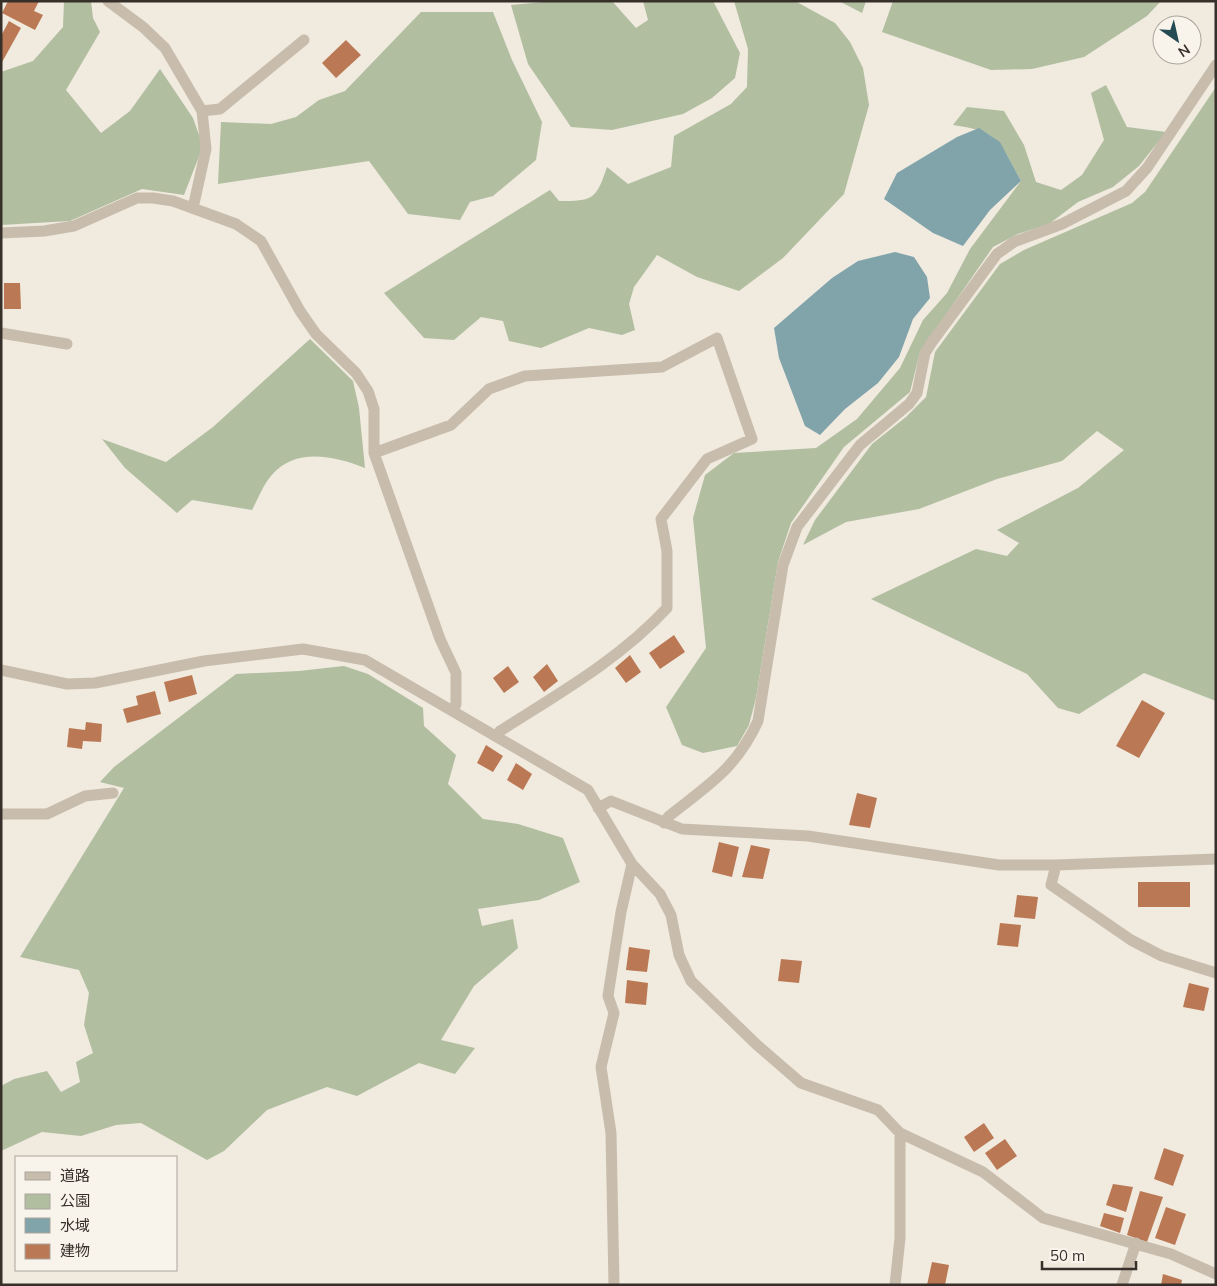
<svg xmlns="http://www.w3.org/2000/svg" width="1217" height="1286" viewBox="0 0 1217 1286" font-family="Mulish,'Noto Sans JP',sans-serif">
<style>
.green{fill:#b1bea0}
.water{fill:#81a4ab}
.building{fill:#ba7954}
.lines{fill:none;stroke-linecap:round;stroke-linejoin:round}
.street{stroke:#c8bcac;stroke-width:11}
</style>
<rect width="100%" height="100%" fill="#f0eadf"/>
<!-- green -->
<path class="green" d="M 64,1 L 91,1 L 93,18 L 100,32 L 66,90 L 101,133 L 130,111 L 160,69 L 193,118 L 203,146 L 184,195 L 142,189 L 70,221 L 1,225 L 1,72 L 33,61 L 63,27 Z
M 555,1 L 612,1 L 636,28 L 648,20 L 643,1 L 713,1 L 740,53 L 735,78 L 712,98 L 683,114 L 612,130 L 571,127 L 528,64 L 511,5 Z
M 734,1 L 795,1 L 835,23 L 850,42 L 863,68 L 869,105 L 844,194 L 783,258 L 739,291 L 697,277 L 657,255 L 634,287 L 629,304 L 635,330 L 622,335 L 589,328 L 541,348 L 509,341 L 503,321 L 481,317 L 454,340 L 424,338 L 384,293 L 550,190 L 559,201 C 593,201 596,200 607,167 L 628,184 L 671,167 L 674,136 L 731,104 L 747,87 L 748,49 Z
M 839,1 L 866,1 L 862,13 Z
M 893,1 L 1161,1 L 1147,16 L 1084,57 L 1032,69 L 991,70 L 882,32 Z
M 421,12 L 493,12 L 512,60 L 542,122 L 536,160 L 493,196 L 470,202 L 460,220 L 408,214 L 369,161 L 218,184 L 221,122 L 271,124 L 296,117 L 319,100 L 345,91 Z
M 1106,85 L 1127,127 L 1166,132 L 1139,166 L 1113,187 L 1078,202 L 1049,224 L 1018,234 L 993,247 L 920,352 L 910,392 L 844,447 L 791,523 L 778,562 L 756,698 L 749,725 L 737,746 L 703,753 L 682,745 L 666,707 L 706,648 L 693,518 L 705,475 L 734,453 L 816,448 L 857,419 L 900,368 L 923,320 L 947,293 L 970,249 L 1021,181 C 1000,143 1000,131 953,125 L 967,107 L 1004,111 L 1024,145 L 1036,182 L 1061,190 L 1082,175 L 1104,140 L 1091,93 Z
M 1216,87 L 1216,701 L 1144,673 L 1079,714 L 1058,708 L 1027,674 L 871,599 L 976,549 L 1007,556 L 1019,543 L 997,530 L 1078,488 L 1124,450 L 1097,431 L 1062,461 L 997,479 L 919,509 L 846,522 L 803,545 L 815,520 L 872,444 L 906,417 L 926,397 L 935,352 L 1000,264 L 1024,250 L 1132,203 L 1145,192 Z
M 310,339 L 353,381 L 359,408 L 365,468 C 334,456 295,447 271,476 C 263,485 258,499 252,510 L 192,500 L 177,513 L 125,468 L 102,439 L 166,462 L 213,427 Z
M 344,666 L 368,674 L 423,708 L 424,726 L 456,755 L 448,784 L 483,819 L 518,824 L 563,838 L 580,882 L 539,900 L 478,909 L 482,926 L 513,919 L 518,948 L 474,986 L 441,1040 L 475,1048 L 455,1074 L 419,1063 L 357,1096 L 327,1087 L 267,1110 L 224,1151 L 207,1160 L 141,1123 L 116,1125 L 81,1136 L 42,1132 L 1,1151 L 1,1086 L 14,1079 L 47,1071 L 61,1092 L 80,1082 L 76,1062 L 93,1053 L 84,1025 L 89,993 L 79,970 L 20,957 L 124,788 L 100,782 L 114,767 L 236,674 L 299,671 Z"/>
<!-- water -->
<path class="water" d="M 979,128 L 1000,142 L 1021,181 L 990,210 L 963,246 L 933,233 L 884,199 L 897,173 L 957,137 Z
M 895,252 L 914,257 L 927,277 L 930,298 L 913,319 L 899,357 L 878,383 L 845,409 L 820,435 L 805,426 L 779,358 L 774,328 L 832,278 L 858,261 Z"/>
<!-- building -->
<path class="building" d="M 8,1 L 39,1 L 34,11 L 43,15 L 35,30 L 2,13 Z
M 9,21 L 21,28 L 1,64 L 1,36 Z
M 346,40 L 361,55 L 336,78 L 322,63 Z
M 4,283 L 20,283 L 21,309 L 4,309 Z
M 674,635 L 685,652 L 660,669 L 649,653 Z
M 630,655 L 641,672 L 626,683 L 615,668 Z
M 547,664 L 558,681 L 544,692 L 533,677 Z
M 508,666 L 519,682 L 504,693 L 493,678 Z
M 192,675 L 197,694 L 169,702 L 164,682 Z
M 155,691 L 161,714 L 127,723 L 123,709 L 138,705 L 136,696 Z
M 1142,700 L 1165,713 L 1139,758 L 1116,746 Z
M 86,722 L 102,724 L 101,742 L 83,741 L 82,749 L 67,747 L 69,728 L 85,730 Z
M 486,745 L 503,756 L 493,772 L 477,763 Z
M 516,763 L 532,774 L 523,790 L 507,780 Z
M 857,793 L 877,798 L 870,828 L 849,825 Z
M 719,842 L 739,847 L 732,877 L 712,872 Z
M 751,845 L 770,849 L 763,879 L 742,877 Z
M 1138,882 L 1190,882 L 1190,907 L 1138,907 Z
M 1017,895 L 1038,897 L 1035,919 L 1014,917 Z
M 1000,923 L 1021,925 L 1018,947 L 997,945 Z
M 629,947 L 650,950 L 647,972 L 626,970 Z
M 781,959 L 802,961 L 799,983 L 778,981 Z
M 627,980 L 648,983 L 646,1005 L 625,1003 Z
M 1189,983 L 1209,988 L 1204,1011 L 1183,1007 Z
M 984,1123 L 994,1138 L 974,1152 L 964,1137 Z
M 1005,1139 L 1017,1156 L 997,1170 L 985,1153 Z
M 1164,1148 L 1184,1155 L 1173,1186 L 1154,1179 Z
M 1113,1184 L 1133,1187 L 1126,1212 L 1106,1205 Z
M 1140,1191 L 1163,1197 L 1147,1242 L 1127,1235 Z
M 1166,1207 L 1186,1214 L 1175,1245 L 1155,1238 Z
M 1104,1213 L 1124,1218 L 1120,1233 L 1100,1226 Z
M 932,1262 L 949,1265 L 945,1285 L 927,1285 Z
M 1163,1274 L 1182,1280 L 1181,1285 L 1161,1285 Z"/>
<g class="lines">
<!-- street -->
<path class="street" d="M 108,1 L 143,27 L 165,48 L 202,111 L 206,149 L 193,208
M 202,111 L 220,109 L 304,40
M 1,233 L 44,231 L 74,226 L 137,198 L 153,198 L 173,201 L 236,224 L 261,241 L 300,311 L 316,334 L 356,373 L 368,391 L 374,409 L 374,453 L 440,639 L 456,673 L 456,704 L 453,711
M 1,333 L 67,344
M 374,453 L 451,425 L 489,389 L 525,376 L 662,367 L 717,338 L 752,439 L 707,459 L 661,519 L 667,551 L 667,608 C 620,659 558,694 500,731 L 497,737
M 1,670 L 67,684 L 95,683 L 204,661 L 303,649 L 365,660 L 588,790 L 632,864 L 660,894 L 671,915 L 679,955 L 691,981 L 756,1044 L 801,1083 L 878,1110 L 900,1133 L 983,1172 L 1043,1218 L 1171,1254 L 1216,1274
M 598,808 L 611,801 L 682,829 L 808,836 L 999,865 L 1056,865 L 1216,859
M 1,814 L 47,814 L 85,796 L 113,793
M 664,823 L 669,816 C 708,785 736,769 758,721 L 783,565 L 797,527 L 860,445 L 909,404 L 917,393 L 925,353 L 932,342 L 997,254 L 1014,242 L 1062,224 L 1126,191 L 1147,168 L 1216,65
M 1056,865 L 1051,885 L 1131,940 L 1162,956 L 1216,973
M 614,1285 L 611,1133 L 601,1067 L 614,1013 L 608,996 L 621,912 L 632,864
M 895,1285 L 900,1238 L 900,1133
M 1122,1285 L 1136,1243"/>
</g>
<!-- border -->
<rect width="1217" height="1286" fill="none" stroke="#362f2a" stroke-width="5"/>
<!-- legend -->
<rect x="15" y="1156" width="162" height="115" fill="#f8f4eb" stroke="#aaa59e"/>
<rect x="25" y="1172" width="25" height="8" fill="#c8bcac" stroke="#aaa59e"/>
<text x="60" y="1181" font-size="15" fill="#362f2a">道路</text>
<rect x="25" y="1194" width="25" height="15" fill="#b1bea0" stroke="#aaa59e"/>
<text x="60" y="1206" font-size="15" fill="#362f2a">公園</text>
<rect x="25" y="1218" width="25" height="15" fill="#81a4ab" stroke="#aaa59e"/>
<text x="60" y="1231" font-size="15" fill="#362f2a">水域</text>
<rect x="25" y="1244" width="25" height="15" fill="#ba7954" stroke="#aaa59e"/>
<text x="60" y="1256" font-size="15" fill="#362f2a">建物</text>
<!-- north arrow -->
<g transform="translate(1177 40) rotate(146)"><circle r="24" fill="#f8f4eb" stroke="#aaa59e"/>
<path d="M0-4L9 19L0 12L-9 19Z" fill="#244b54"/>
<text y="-8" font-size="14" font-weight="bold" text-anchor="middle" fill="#362f2a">N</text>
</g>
<!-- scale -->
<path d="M1042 1261v8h94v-8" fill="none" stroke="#362f2a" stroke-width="2.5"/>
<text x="1050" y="1261" font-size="15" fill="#362f2a" stroke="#f8f4eb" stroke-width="4" paint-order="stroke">50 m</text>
</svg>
